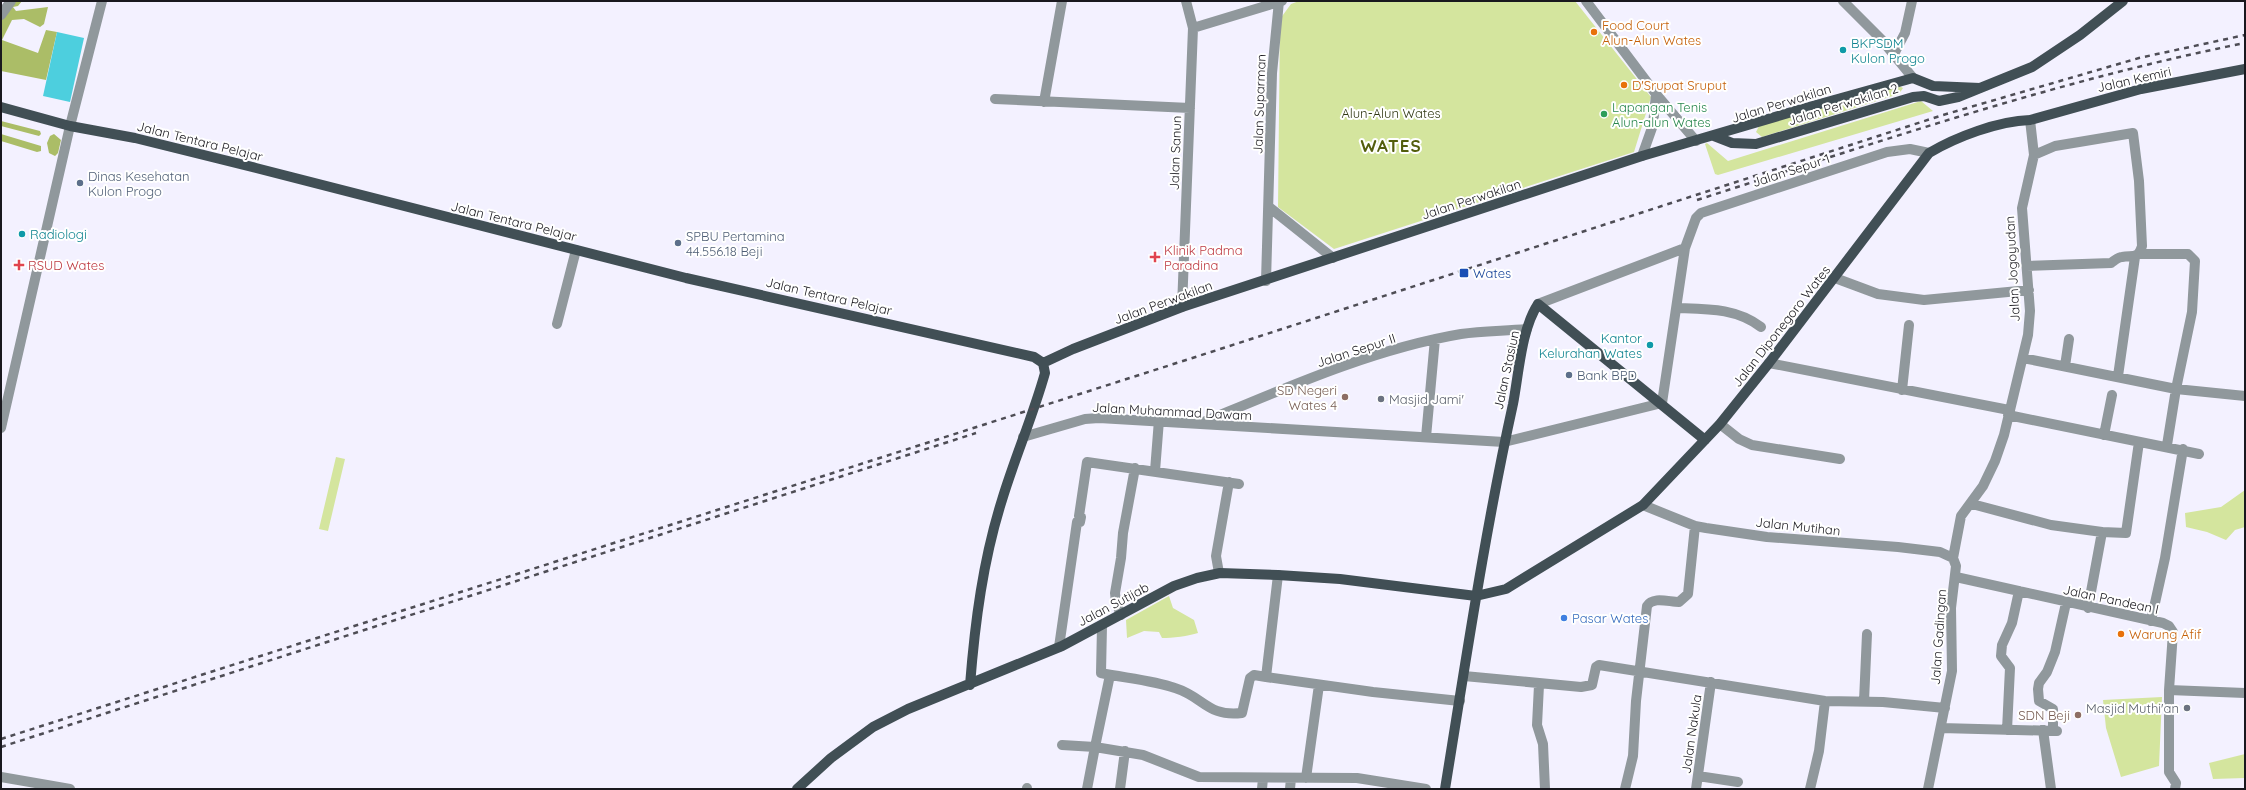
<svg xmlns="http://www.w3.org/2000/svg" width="2246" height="790" viewBox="0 0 2246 790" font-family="Quicksand,sans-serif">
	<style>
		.green { fill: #d4e59e }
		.forest { fill: #abbd67 }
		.water { fill: #4dcfde }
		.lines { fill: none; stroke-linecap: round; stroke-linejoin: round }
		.minor { stroke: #90989c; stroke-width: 10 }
		.major { stroke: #414f55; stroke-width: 10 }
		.rail { stroke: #4e4d55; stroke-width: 2.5; stroke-dasharray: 5 5; stroke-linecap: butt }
		.food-dot { fill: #e8710a; stroke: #fff; stroke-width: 1.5 }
		.culture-dot { fill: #0f9aa8; stroke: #fff; stroke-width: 1.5 }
		.leisure-dot { fill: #2e9e5b; stroke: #fff; stroke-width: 1.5 }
		.service-dot { fill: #5c6f8a; stroke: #fff; stroke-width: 1.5 }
		.health-dot { fill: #e0444e; stroke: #fff; stroke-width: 1.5 }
		.transit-dot { fill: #1a4fb4; stroke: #fff; stroke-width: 1.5 }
		.education-dot { fill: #8d6e63; stroke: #fff; stroke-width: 1.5 }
		.worship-dot { fill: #6b7280; stroke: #fff; stroke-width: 1.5 }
		.shop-dot { fill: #3f7fe0; stroke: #fff; stroke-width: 1.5 }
		.labels { text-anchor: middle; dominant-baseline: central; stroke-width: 4; stroke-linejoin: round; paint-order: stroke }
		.food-label { font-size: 13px; fill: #c56008; stroke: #fff; text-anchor: start }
		.culture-label { font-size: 13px; fill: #0d838f; stroke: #fff; text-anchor: start }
		.street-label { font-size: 13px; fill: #19181e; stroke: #fff }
		.leisure-label { font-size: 13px; fill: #27864d; stroke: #fff; text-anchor: start }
		.park-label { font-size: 13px; fill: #313814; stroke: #fff }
		.service-label { font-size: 13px; fill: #4e5e75; stroke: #fff; text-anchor: start }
		.health-label { font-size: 13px; fill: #be3a42; stroke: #fff; text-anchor: start }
		.transit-label { font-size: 13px; fill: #164399; stroke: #fff; text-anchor: start }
		.education-label { font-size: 13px; fill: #785e54; stroke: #fff; text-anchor: end }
		.worship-label { font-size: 13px; fill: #5b616d; stroke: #fff; text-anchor: start }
		.shop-label { font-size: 13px; fill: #366cbe; stroke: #fff; text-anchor: start }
		.district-label { font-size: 17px; font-weight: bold; letter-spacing: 1px; fill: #535e0d; stroke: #fff }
	</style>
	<rect width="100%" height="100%" fill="#f3f1ff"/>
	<path class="green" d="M1299,1H1575L1651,97L1634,152L1334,249L1278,207L1280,19L1291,4Z
		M1897,85L1903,88L1899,94L1762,137L1756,132L1759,126Z
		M1921,101L1933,111L1718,175L1715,174L1705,144L1707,143L1728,161Z
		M336,457L345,459L328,531L319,529Z
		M2245,490V527L2235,530L2226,540L2207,532L2186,527L2185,513L2221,507Z
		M1169,596L1173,608L1194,620L1198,633C1189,636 1172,638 1162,638L1159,632L1144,631L1127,638L1126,620Z
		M2162,697L2159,766L2121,777L2106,728L2103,700Z
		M2245,754V778L2213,779L2209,763Z"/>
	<path class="forest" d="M6,1H22L18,6L13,7L16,11L48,7L44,24L40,27L24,19L12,20L2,40L38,53L46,30L57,32L46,80L1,71V9Z
		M1,121L40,131L41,134L39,136L1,126Z
		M1,134L41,146V151L37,152L1,141Z
		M54,134L61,140L58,153L55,156L49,153L47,143L50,136Z"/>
	<path class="water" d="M57,32L84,38L70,102L43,96Z"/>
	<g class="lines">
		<path class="minor" d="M1586,1L1656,94L1653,125L1642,156
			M1843,1L1881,39L1913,78
			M1,15L11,1
			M1193,28L1282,1
			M1894,54L1905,33L1912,1
			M1656,94L1696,141
			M995,99L1190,108
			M1044,102L1062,1
			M1269,207L1333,258
			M2139,254H2188L2195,261L2192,312L2176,389L2167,445
			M2027,266L2111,263C2114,261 2118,257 2122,257C2134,255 2138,259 2142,246L2139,181L2133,133L2055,146L2034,155
			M1835,278L1878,294L1924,300L2029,290
			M1266,281L1272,73L1279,1
			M1538,304L1685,248
			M1182,307L1193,28L1186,1
			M1677,308C1707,309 1736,308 1761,327
			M557,324L576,250
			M2023,358L2176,389L2245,396
			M1769,363L2009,410
			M2065,366L2069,339
			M2118,376L2135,257
			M1902,390L1909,325
			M2008,415L2199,454
			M1201,423C1283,389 1372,349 1461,334C1482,331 1505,331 1527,329
			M1720,424L1739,439L1752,445L1840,459
			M1,428L70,126L102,1
			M2104,435L2112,395
			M1023,437L1085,419L1099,418L1504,442L1662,403L1685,248L1696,218L1701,213L1887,152L1910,149L1929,153
			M1426,437L1435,339
			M1155,471L1159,420
			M1972,504L2051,525L2102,532
			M1643,505L1695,526L1706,528L1767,537L1898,547L1940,552L1953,558
			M1219,573L1216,556L1229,482
			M1278,575L1266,677L1373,692L1460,701
			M1956,577L2163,623L2169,626L2173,632L2169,690L2245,693
			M2088,608L2102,532L2126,533L2139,442
			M1121,615L1116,602L1115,593L1121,558L1123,533L1135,468
			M2151,621L2165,558L2183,449
			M1102,626L1101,673C1125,678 1152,680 1175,688C1204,697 1207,717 1242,713L1250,678L1254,675L1266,677
			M1059,647L1077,522H1080L1081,517L1079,516L1087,462L1239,484
			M1464,676L1581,687L1592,685L1596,667L1599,665L1825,701L1883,702L1945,708
			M1539,685L1537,725L1543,744L1545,789
			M2169,690V772L2176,783L2175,789
			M1864,701L1867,634
			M1941,728L2057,731
			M2007,730L2010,668L2001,656L2002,645L2012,623L2019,591
			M2043,730L2051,789
			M2053,731V709L2039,701L2038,689L2039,683L2047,672L2055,652L2066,603
			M1062,745L1095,747L1110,675
			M1698,776L1738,782
			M1,777L70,789
			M1306,778L1319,685
			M1027,789V788
			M1087,789L1095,747L1143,755L1199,777L1357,778L1426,789
			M1120,789L1125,751
			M1262,789L1263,778
			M1290,789L1291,778
			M1625,789L1633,756L1636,701L1647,606C1653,596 1669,602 1679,602L1688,594L1695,526
			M1696,789L1711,682
			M1810,789L1819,751L1825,701
			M1928,789L1952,671L1951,608L1956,566L1953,558L1961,516L1983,486L1995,461L2004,435L2028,335L2030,311L2022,208L2034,155L2030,120"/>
		<path class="major" d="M1,107L70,126L135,138L256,168L686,278L1034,357L1043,363L1045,373C1033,416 1015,457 1002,500C983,560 975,622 970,685
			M1714,136L1732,143L1756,144L1913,97L1924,96L1939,101L1958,97L2032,67L2080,35L2123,1
			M1043,363L1073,349L1182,307L1642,156L1802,109L1913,78L1933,86L1980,88
			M797,789L831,758L873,727L908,709L1062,646L1174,586L1197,578L1220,573L1278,575L1340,579L1476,596L1506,589L1643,505L1720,424L1769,363L1929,153C1956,137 1998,121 2030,120L2141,89L2245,69
			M1445,789C1466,660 1485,531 1513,404C1519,373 1521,330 1538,304L1705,440"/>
		<path class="rail" d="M1697,200C1878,142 2059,80 2245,43
			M1,739L1211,352L1943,115L2139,58L2245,35
			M1,747L976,433"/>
	</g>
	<g class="food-dot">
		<circle cx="1594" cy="32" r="4"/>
		<circle cx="1624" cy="85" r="4"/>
		<circle cx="2121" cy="634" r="4"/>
	</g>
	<g class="culture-dot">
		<circle cx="1843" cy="50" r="4"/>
		<circle cx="22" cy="234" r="4"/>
		<circle cx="1650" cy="345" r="4"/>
	</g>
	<circle class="leisure-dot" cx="1604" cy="114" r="4"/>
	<g class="service-dot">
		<circle cx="80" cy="183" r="4"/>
		<circle cx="678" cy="243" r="4"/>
		<circle cx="1569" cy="375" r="4"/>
	</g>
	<g class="health-dot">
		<path d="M1153 251h4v4h4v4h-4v4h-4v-4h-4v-4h4z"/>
		<path d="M17 259h4v4h4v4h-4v4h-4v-4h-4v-4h4z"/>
	</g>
	<rect class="transit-dot" x="1459" y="268" width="10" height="10" rx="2"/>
	<g class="education-dot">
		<circle cx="1345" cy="397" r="4"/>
		<circle cx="2078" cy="715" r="4"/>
	</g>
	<g class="worship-dot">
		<circle cx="1381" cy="399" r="4"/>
		<circle cx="2187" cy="708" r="4"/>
	</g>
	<circle class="shop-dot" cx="1564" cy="618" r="4"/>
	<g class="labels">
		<g class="food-label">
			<text x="1602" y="25">Food Court<tspan x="1602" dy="15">Alun-Alun Wates</tspan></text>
			<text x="1632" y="85">D'Srupat Sruput</text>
			<text x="2129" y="634">Warung Afif</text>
		</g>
		<g class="culture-label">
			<text x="1851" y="43">BKPSDM<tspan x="1851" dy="15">Kulon Progo</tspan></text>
			<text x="30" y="234">Radiologi</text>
			<text x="1642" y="338" text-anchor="end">Kantor<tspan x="1642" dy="15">Kelurahan Wates</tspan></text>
		</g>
		<g class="street-label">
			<text transform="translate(2134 79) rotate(-13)">Jalan Kemiri</text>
			<text transform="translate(1781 103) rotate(-17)">Jalan Perwakilan</text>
			<text transform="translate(1259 104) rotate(-88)">Jalan Suparman</text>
			<text transform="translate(1843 104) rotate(-17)">Jalan Perwakilan 2</text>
			<text transform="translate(200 141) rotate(14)">Jalan Tentara Pelajar</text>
			<text transform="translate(1175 153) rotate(-88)">Jalan Sanun</text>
			<text transform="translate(1791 170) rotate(-18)">Jalan Sepur 1</text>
			<text transform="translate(1471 199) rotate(-18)">Jalan Perwakilan</text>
			<text transform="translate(514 221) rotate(14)">Jalan Tentara Pelajar</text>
			<text transform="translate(2012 269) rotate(-93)">Jalan Jogoyudan</text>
			<text transform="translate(829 296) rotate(13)">Jalan Tentara Pelajar</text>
			<text transform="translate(1163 302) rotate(-20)">Jalan Perwakilan</text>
			<text transform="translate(1781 326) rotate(-52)">Jalan Diponegoro Wates</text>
			<text transform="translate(1356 350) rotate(-18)">Jalan Sepur II</text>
			<text transform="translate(1506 370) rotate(-78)">Jalan Stasiun</text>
			<text transform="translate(1172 411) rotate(3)">Jalan Muhammad Dawam</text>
			<text transform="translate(1798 526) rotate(6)">Jalan Mutihan</text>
			<text transform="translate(2111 599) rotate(12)">Jalan Pandean I</text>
			<text transform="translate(1113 604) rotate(-28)">Jalan Sutijab</text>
			<text transform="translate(1938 637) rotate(-86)">Jalan Gadingan</text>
			<text transform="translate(1691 734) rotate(-82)">Jalan Nakula</text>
		</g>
		<g class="leisure-label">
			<text x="1612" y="107">Lapangan Tenis<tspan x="1612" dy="15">Alun-alun Wates</tspan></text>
		</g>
		<g class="park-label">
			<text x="1391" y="113">Alun-Alun Wates</text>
		</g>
		<g class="service-label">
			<text x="88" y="176">Dinas Kesehatan<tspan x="88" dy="15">Kulon Progo</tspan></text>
			<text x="686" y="236">SPBU Pertamina<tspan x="686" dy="15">44.556.18 Beji</tspan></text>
			<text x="1577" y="375">Bank BPD</text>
		</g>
		<g class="health-label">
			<text x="1164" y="250">Klinik Padma<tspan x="1164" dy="15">Paradina</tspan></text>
			<text x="28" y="265">RSUD Wates</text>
		</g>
		<g class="transit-label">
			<text x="1473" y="273">Wates</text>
		</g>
		<g class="education-label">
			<text x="1337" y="390">SD Negeri<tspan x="1337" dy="15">Wates 4</tspan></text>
			<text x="2070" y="715">SDN Beji</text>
		</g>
		<g class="worship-label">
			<text x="1389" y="399">Masjid Jami'</text>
			<text x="2179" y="708" text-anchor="end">Masjid Muthi'an</text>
		</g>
		<g class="shop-label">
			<text x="1572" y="618">Pasar Wates</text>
		</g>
		<g class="district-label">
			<text x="1391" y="145">WATES</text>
		</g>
	</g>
	<rect width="2246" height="790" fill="none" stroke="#19181e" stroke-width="4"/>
</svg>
